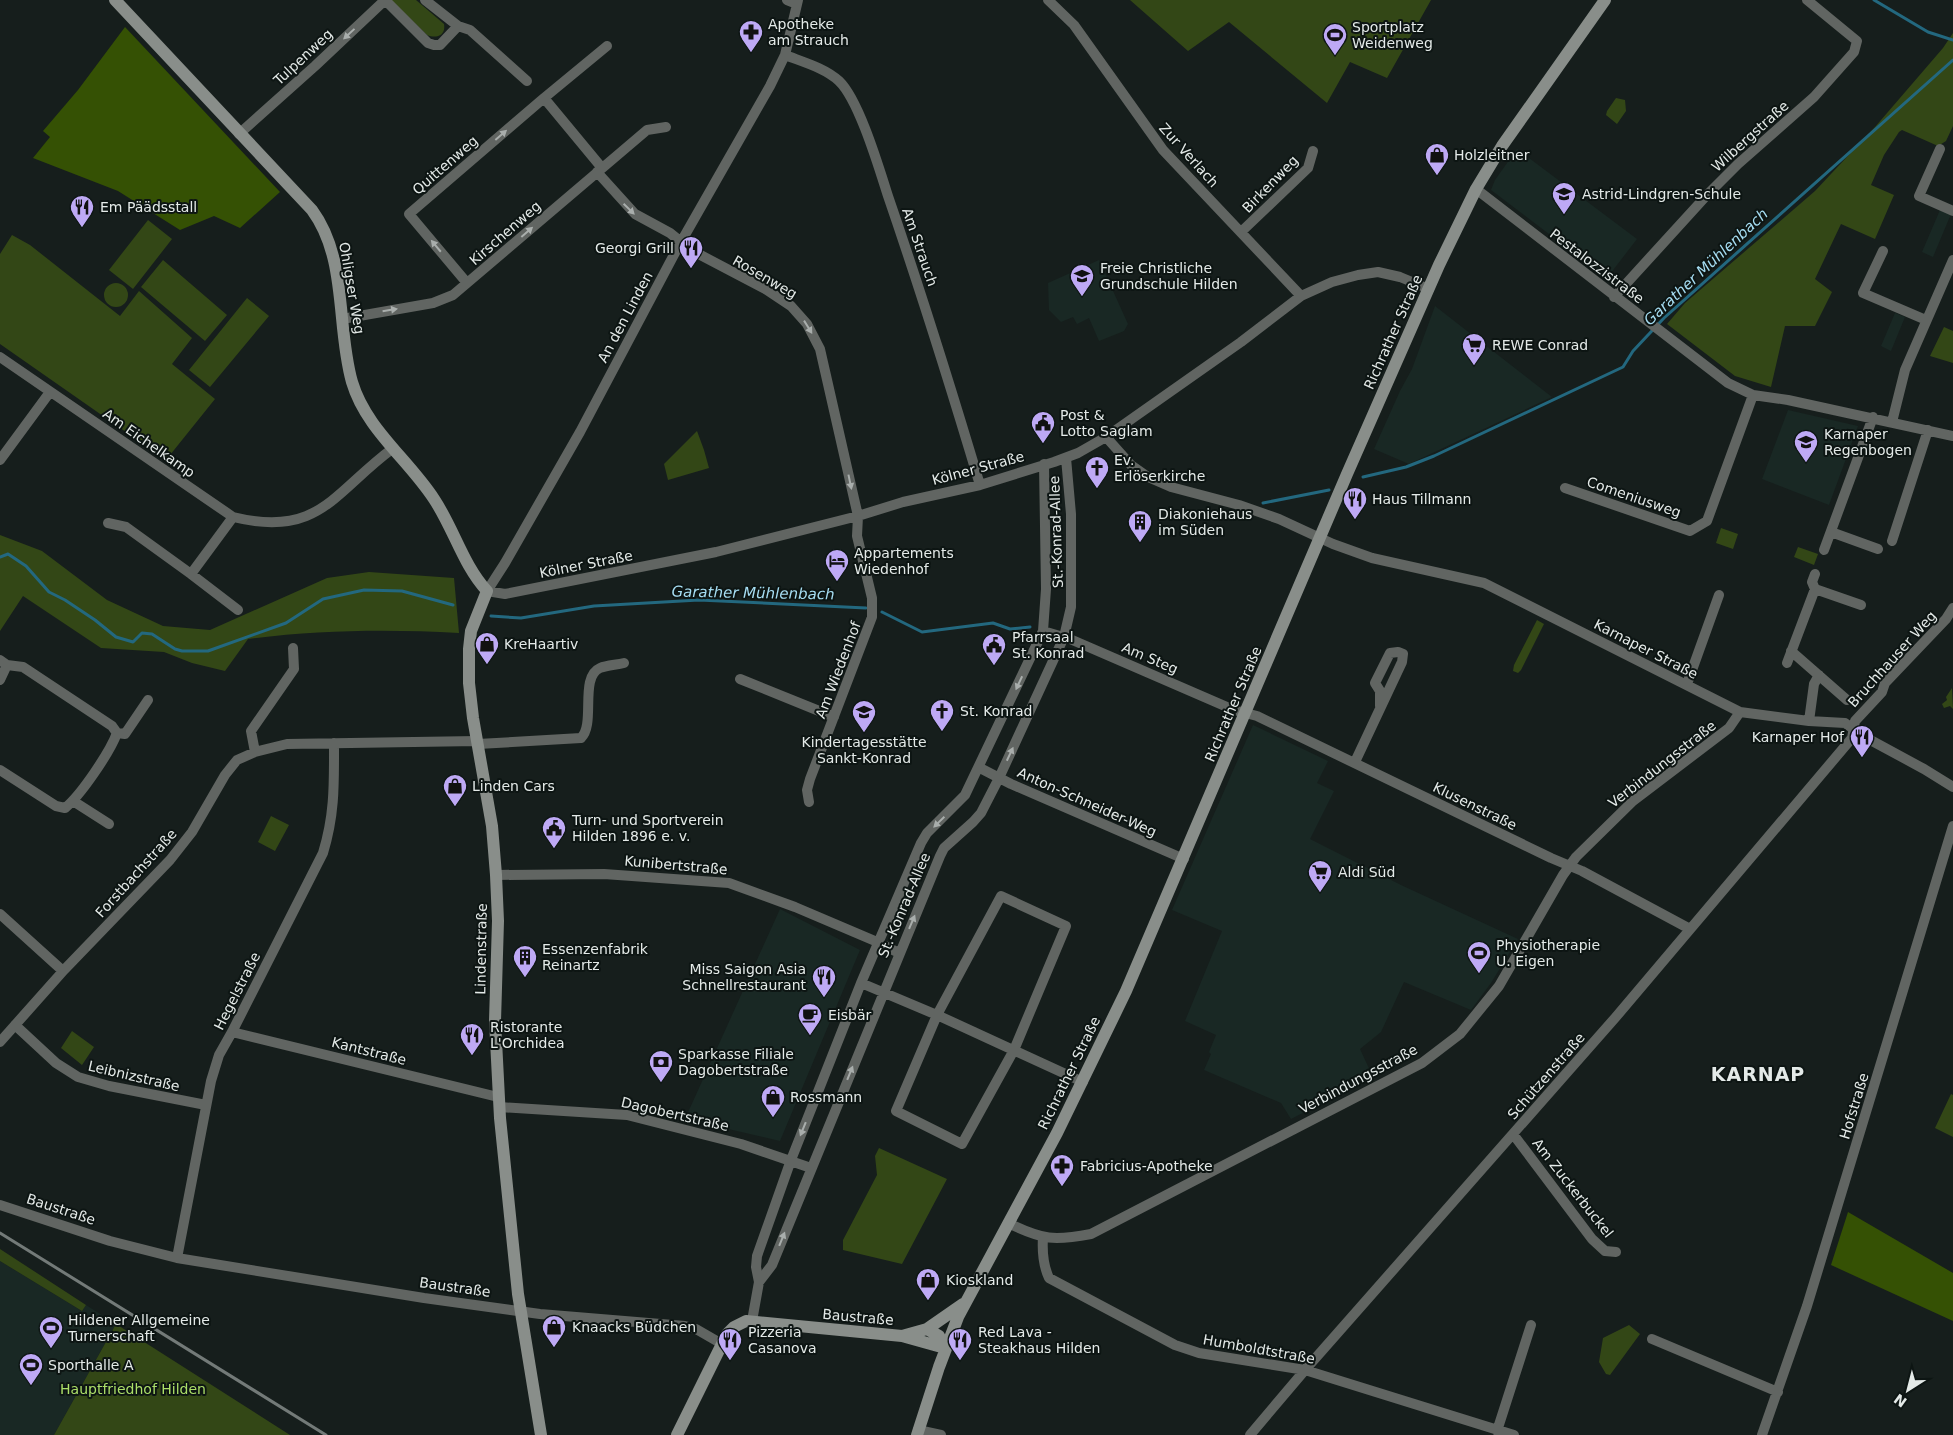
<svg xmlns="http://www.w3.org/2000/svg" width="1953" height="1435" viewBox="0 0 1953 1435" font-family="'DejaVu Sans',sans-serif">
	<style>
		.built { fill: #192824 }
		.green { fill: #334716 }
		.forest { fill: #355104 }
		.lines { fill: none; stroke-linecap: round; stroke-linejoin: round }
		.stream { stroke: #23687f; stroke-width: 3 }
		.street { stroke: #616562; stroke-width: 10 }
		.secondary { stroke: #898e8a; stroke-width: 12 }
		.rail { stroke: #737a78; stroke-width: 3 }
		.oneway { fill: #a9aeac }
		.labels { text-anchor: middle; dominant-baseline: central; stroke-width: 4; stroke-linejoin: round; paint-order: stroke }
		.poi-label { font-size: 14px; fill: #e4eae8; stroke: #0d1513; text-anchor: start }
		.street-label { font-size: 14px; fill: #e4eae8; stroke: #0d1513 }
		.park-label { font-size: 14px; fill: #acdf69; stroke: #0d1513 }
		.water-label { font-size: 15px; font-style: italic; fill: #a6ddf2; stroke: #0d1513 }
		.district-label { font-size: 19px; font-weight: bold; letter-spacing: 1px; fill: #e4eae8; stroke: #0d1513 }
	</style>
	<rect width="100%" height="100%" fill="#161e1c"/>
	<path class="built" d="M1517,149L1637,239L1607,278L1491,190L1495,180Z
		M1940,210L1951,214L1933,257L1922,252Z
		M1099,260L1128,324L1124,331L1099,341L1089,318L1077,324L1073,317L1061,322L1049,310L1048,283Z
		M1435,306L1552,397L1409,464L1374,449L1400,391L1412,369Z
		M1895,313L1905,317L1891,351L1881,346Z
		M1788,410L1858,426L1829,505L1762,479Z
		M1253,725L1328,761L1317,783L1334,791L1310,839L1401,885L1518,939L1491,983L1471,1010L1404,982L1381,1032L1360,1049L1373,1077L1291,1119L1281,1103L1204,1070L1211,1054L1209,1052L1216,1035L1185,1021L1222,931L1172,910Z
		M780,909L860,950L780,1141L685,1119Z
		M0,1261L82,1311L86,1305L116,1324L54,1435H0Z"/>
	<path class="green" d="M391,0H416L444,24C446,35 437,39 427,35Z
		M1130,0H1431L1387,78L1350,62L1327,103L1229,22L1188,51Z
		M1953,33V126L1946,141L1938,146L1902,130L1899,132L1884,155L1871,185L1894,195L1875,239L1841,224L1815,279L1832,292L1815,326H1785L1771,387L1735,376L1667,324L1685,303L1815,191L1875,127L1943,48Z
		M1616,98L1625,100L1626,111L1617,124L1606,115L1607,111Z
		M148,220L172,239L133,289L109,270Z
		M12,235L30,245L120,316L139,291L192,338L172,364L215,399L166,460L0,344V254Z
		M163,260L227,315L205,341L141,287Z
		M104 295a12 12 0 1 1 24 0a12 12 0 1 1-24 0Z
		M247,298L269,316L210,387L189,370Z
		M1944,327L1953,331V363L1930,356Z
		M697,431L704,450L709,468L668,480L664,464Z
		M1721,528L1738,534L1733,549L1716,543Z
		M0,535L42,551L107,600L163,626L210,630L327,578L369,572L454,578L459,633C388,629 318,630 248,639L225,671L192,663L164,652L101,648L23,596L0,631Z
		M1798,547L1818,554L1814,565L1794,557Z
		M1537,620L1544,624L1521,670L1518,673L1513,671L1514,665Z
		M1952,688L1953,709L1950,706L1944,708L1942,704L1947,700L1946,697Z
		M271,816L289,825L275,851L258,842Z
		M72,1031L94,1047L82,1065L61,1048Z
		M1951,1094L1953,1095V1137L1935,1128Z
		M879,1148L947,1179L902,1264L843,1250V1240L877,1175L875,1156Z
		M0,1249L86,1305L82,1311L0,1261Z
		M116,1324L290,1435H54Z
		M1629,1325L1640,1334L1610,1375L1606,1374L1599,1362L1603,1338Z"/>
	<path class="forest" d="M125,27L280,192L240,228L214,216L180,230L118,191L33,158L50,137L43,131L78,90Z
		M1848,1212L1953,1273V1321L1831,1265Z"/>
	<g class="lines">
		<path class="stream" d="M1874,0L1928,32L1953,40
			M1363,477L1406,467L1434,456L1623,367L1633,351L1664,318L1953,60
			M1263,503L1329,490
			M0,557L8,554L26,566L49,592L65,600L95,620L116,637L133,642L142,633L152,634L175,649L182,651H208L286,623L323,599L364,590L402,591L453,605
			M882,612L922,632L993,623L1010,629L1030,627
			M491,616L521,618L594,606L699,600L866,608"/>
		<path class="street" d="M385,0L428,43L434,45H440L458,26
			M425,0L458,26L470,30L527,81
			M787,0L797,4
			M798,0L785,55L770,86L677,249L580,432L505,563L487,591L505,594L716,552L858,516L903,502L980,485L1054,462L1078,453L1106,437L1241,342L1301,296L1332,282L1358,275L1378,272L1400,277L1429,289
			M1048,0L1074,25L1163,150L1301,296
			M785,55C803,62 825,68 839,81C859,100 879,168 888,196C921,292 951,388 980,485
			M544,98L607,46
			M239,134L315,66L385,0
			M1940,149L1919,196L1953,211
			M597,172L635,214L670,233L691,250L767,290L791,306L807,324L820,349L858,516L857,536L872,598V617L810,779L807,790L809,802
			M1476,189L1728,383L1753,395L1788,400L1953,436
			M1241,232L1308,168L1313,151
			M1883,251L1863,293L1926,320
			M467,283L409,214L544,98L602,168
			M1614,297L1707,195L1738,164L1814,97L1854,52L1857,41L1807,0
			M342,319L433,303L453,295L647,130L666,127
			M0,357L233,517C319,538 333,493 392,449
			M1892,422L1905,370L1953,260
			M1106,437L1131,465L1148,477L1171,487L1239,505L1279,519L1333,544L1372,558L1484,583L1740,712L1809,721L1845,723L1863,736L1924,769L1953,787
			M0,460L50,392
			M1565,488L1690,531L1707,521L1753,395
			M108,523L126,527L191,574L238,610
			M1831,532L1878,549
			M1892,541L1928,430
			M1824,550L1873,417
			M191,574L233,517
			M1815,589L1861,605
			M1043,631L1070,639L1234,710L1257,716L1551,858L1582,871L1690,929
			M1791,651L1847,700
			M0,660L7,665L23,667L112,726L117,733C110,752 81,795 65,808L56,806L0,770
			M1787,663L1815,589L1812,582L1815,574
			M740,679L834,717
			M0,680L7,665
			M1687,684L1719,595
			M1809,721L1814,684L1819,675
			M117,733L125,734L148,700
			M478,744L581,738C596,724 579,677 600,668C607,665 616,665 624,663
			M255,752L251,731L294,669L293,648
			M1355,762L1402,662L1403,654L1398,652L1390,653L1375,683L1380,691V706
			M980,768L1011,784L1184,859
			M73,801L109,824
			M496,875L604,874L729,883L795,907L875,941L899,953
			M1001,896L1066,926L1014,1050L962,1144L896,1111L937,1015Z
			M0,914L63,971
			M861,983L937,1015L1083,1082
			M15,1025L56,1063L78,1077L109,1086L206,1105
			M232,1032L498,1097
			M0,1042L64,970L170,860L192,832L225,775L237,760L255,752L287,744L477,741
			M499,1107L627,1115L741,1144L811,1168
			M1513,1134L1592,1239L1605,1251L1616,1252
			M0,1205L110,1241L177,1258L424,1298L540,1314L685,1326L696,1329L722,1344
			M1008,1223C1043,1240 1054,1241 1091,1234L1422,1063L1460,1034L1499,986L1563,875L1576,857L1633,801L1729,728L1740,712
			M1043,1237C1042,1252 1043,1265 1049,1278L1175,1345L1199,1353L1305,1370L1514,1435
			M177,1258L211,1081L219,1055L232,1032L323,853C335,814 334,783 334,743
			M759,1282L772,1265L940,856L944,848L973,822L981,813L999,778L1064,637L1071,607V514L1066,458
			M752,1321L759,1282L756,1267L757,1256L791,1160L861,983L921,843L927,833L965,795L1043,631L1046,589L1044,464
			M1652,1339L1778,1392
			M918,1430L941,1435
			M1497,1431L1531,1325
			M1250,1435L1305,1370L1615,1018L1852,738L1855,721L1882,692L1885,683L1946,619L1953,608
			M1762,1435L1807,1306L1953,826"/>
		<path class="secondary" d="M115,0L312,210C348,259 336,326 352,382C366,429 408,459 434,499C454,529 463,565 487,591L471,631L469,649V683L473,718L492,826L496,875L498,921L495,1021L500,1118L518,1294L541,1435
			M927,1329L963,1304
			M902,1336L927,1329L939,1336L945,1348
			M677,1435L727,1334L734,1327L746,1321L902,1336L945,1348
			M917,1435L939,1367L958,1317L1057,1133L1126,991L1347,474L1439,265L1476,189L1502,146L1605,0"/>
		<path class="rail" d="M0,1233L326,1435"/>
	</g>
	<defs><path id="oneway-solid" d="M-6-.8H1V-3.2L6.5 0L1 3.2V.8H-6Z" transform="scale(1.25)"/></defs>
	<g class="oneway">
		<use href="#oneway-solid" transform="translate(349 34) rotate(137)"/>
		<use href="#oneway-solid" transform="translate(501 135) rotate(-41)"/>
		<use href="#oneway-solid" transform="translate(629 209) rotate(44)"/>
		<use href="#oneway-solid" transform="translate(527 232) rotate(-41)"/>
		<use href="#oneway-solid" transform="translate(436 246) rotate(-130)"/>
		<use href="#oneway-solid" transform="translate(390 310) rotate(-9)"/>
		<use href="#oneway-solid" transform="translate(808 327) rotate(58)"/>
		<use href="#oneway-solid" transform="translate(850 482) rotate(78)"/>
		<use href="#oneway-solid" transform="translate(1019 683) rotate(115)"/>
		<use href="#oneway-solid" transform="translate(1010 754) rotate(-65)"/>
		<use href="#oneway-solid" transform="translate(939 822) rotate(136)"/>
		<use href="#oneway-solid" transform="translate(912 922) rotate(-67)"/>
		<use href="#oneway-solid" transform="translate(850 1073) rotate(-68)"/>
		<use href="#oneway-solid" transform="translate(803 1129) rotate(112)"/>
		<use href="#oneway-solid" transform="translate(782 1239) rotate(-68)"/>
	</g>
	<defs>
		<g id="pharmacy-pin" transform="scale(1.25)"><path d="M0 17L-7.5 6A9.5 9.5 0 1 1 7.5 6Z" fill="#bea9f5" stroke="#0d1513"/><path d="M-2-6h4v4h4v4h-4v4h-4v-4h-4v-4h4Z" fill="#111"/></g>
		<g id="stadium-pin" transform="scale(1.25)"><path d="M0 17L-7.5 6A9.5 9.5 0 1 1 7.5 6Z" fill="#bea9f5" stroke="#0d1513"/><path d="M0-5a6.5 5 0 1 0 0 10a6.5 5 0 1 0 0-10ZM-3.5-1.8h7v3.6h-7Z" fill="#111"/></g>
		<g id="shop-pin" transform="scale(1.25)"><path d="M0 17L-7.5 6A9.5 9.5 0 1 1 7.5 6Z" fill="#bea9f5" stroke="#0d1513"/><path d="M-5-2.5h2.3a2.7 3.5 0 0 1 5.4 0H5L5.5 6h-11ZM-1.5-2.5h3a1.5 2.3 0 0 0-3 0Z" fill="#111"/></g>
		<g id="school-pin" transform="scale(1.25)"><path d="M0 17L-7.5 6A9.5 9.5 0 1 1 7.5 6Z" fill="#bea9f5" stroke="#0d1513"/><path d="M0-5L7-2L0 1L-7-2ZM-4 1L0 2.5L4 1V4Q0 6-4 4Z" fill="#111"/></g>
		<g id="restaurant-pin" transform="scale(1.25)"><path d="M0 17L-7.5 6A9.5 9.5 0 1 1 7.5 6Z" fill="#bea9f5" stroke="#0d1513"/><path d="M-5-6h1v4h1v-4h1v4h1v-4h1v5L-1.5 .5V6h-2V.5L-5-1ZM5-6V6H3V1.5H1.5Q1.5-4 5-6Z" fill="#111"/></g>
		<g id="supermarket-pin" transform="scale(1.25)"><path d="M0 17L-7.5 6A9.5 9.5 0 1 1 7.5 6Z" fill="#bea9f5" stroke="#0d1513"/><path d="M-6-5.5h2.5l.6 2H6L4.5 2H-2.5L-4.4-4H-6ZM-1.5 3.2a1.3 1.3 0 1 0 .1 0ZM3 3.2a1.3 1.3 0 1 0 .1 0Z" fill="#111"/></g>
		<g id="civic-pin" transform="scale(1.25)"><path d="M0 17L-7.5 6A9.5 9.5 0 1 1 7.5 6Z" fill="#bea9f5" stroke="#0d1513"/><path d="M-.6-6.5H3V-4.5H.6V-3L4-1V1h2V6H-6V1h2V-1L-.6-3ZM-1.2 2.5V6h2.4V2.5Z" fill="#111"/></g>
		<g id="church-pin" transform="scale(1.25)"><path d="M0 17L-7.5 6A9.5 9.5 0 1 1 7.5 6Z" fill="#bea9f5" stroke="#0d1513"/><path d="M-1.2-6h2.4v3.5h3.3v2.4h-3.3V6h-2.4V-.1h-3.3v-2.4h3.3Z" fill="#111"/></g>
		<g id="building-pin" transform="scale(1.25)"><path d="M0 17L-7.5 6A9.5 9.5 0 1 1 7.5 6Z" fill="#bea9f5" stroke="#0d1513"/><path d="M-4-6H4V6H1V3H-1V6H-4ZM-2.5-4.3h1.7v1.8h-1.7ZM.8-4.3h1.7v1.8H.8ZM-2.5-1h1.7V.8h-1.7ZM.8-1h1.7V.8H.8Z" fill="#111"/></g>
		<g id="hotel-pin" transform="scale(1.25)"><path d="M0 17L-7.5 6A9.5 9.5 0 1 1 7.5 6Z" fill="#bea9f5" stroke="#0d1513"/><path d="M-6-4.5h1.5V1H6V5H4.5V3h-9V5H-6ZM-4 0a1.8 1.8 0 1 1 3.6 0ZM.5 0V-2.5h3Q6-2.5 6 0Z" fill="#111"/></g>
		<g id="cafe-pin" transform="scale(1.25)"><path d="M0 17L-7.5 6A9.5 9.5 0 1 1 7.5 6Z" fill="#bea9f5" stroke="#0d1513"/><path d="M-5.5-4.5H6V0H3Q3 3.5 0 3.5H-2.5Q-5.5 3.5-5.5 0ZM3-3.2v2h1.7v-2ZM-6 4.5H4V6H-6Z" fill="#111"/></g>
		<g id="bank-pin" transform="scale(1.25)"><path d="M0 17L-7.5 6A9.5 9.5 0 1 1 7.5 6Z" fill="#bea9f5" stroke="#0d1513"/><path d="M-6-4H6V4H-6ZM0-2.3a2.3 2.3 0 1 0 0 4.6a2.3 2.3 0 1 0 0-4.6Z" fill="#111"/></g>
	</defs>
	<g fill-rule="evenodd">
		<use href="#pharmacy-pin" x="751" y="32"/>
		<use href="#stadium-pin" x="1335" y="35"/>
		<use href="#shop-pin" x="1437" y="155"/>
		<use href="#school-pin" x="1564" y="194"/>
		<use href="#restaurant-pin" x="82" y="207"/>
		<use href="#restaurant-pin" x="691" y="248"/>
		<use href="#school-pin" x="1082" y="276"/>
		<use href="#supermarket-pin" x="1474" y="345"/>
		<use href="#civic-pin" x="1043" y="423"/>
		<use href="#school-pin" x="1806" y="442"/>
		<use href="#church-pin" x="1097" y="468"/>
		<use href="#restaurant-pin" x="1355" y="499"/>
		<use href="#building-pin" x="1140" y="522"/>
		<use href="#hotel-pin" x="837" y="561"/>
		<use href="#shop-pin" x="487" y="644"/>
		<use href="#civic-pin" x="994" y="645"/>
		<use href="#church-pin" x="942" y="711"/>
		<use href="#school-pin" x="864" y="712"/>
		<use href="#restaurant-pin" x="1862" y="737"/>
		<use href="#shop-pin" x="455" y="786"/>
		<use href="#civic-pin" x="554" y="828"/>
		<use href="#supermarket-pin" x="1320" y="872"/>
		<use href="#stadium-pin" x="1479" y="953"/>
		<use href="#building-pin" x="525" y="957"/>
		<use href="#restaurant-pin" x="824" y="977"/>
		<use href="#cafe-pin" x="810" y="1015"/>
		<use href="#restaurant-pin" x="472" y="1035"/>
		<use href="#bank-pin" x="661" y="1062"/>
		<use href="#shop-pin" x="773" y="1097"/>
		<use href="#pharmacy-pin" x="1062" y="1166"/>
		<use href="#shop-pin" x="928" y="1280"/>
		<use href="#shop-pin" x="554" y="1327"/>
		<use href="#stadium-pin" x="51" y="1328"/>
		<use href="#restaurant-pin" x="730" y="1340"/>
		<use href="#restaurant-pin" x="960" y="1340"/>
		<use href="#stadium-pin" x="31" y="1365"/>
	</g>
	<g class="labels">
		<g class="poi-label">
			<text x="768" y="24">Apotheke<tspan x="768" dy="16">am Strauch</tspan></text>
			<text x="1352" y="27">Sportplatz<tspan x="1352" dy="16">Weidenweg</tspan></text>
			<text x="1454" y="155">Holzleitner</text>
			<text x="1582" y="194">Astrid-Lindgren-Schule</text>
			<text x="100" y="207">Em Päädsstall</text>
			<text x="674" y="248" text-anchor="end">Georgi Grill</text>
			<text x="1100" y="268">Freie Christliche<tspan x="1100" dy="16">Grundschule Hilden</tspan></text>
			<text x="1492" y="345">REWE Conrad</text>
			<text x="1060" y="415">Post &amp;<tspan x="1060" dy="16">Lotto Saglam</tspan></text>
			<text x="1824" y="434">Karnaper<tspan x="1824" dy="16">Regenbogen</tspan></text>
			<text x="1114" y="460">Ev.<tspan x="1114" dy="16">Erlöserkirche</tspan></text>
			<text x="1372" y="499">Haus Tillmann</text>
			<text x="1158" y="514">Diakoniehaus<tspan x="1158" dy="16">im Süden</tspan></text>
			<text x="854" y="553">Appartements<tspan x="854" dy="16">Wiedenhof</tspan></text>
			<text x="1012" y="637">Pfarrsaal<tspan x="1012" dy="16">St. Konrad</tspan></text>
			<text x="504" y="644">KreHaartiv</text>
			<text x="960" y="711">St. Konrad</text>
			<text x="1844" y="737" text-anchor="end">Karnaper Hof</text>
			<text x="864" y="742" text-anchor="middle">Kindertagesstätte<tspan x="864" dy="16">Sankt-Konrad</tspan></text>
			<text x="472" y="786">Linden Cars</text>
			<text x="572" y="820">Turn- und Sportverein<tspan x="572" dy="16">Hilden 1896 e. v.</tspan></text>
			<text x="1338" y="872">Aldi Süd</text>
			<text x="1496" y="945">Physiotherapie<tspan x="1496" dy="16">U. Eigen</tspan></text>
			<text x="542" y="949">Essenzenfabrik<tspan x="542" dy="16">Reinartz</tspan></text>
			<text x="806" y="969" text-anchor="end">Miss Saigon Asia<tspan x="806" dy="16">Schnellrestaurant</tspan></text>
			<text x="828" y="1015">Eisbär</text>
			<text x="490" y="1027">Ristorante<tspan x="490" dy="16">L'Orchidea</tspan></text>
			<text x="678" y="1054">Sparkasse Filiale<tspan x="678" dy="16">Dagobertstraße</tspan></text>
			<text x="790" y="1097">Rossmann</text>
			<text x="1080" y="1166">Fabricius-Apotheke</text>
			<text x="946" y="1280">Kioskland</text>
			<text x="68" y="1320">Hildener Allgemeine<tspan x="68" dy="16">Turnerschaft</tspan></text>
			<text x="572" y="1327">Knaacks Büdchen</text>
			<text x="748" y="1332">Pizzeria<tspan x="748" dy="16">Casanova</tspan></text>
			<text x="978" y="1332">Red Lava -<tspan x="978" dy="16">Steakhaus Hilden</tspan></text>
			<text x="48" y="1365">Sporthalle A</text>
		</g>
		<g class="street-label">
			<text transform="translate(303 57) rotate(-43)">Tulpenweg</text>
			<text transform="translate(1750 136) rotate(-42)">Wilbergstraße</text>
			<text transform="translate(1189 155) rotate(48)">Zur Verlach</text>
			<text transform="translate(445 165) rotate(-41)">Quittenweg</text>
			<text transform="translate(1270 184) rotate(-46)">Birkenweg</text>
			<text transform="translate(505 233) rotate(-41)">Kirschenweg</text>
			<text transform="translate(920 247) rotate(71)">Am Strauch</text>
			<text transform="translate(1597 266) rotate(37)">Pestalozzistraße</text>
			<text transform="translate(765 277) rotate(30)">Rosenweg</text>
			<text transform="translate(352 288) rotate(80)">Ohligser Weg</text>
			<text transform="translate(625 317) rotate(-62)">An den Linden</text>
			<text transform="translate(1393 332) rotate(-66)">Richrather Straße</text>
			<text transform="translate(149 443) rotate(35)">Am Eichelkamp</text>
			<text transform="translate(978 468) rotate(-15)">Kölner Straße</text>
			<text transform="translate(1634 497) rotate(19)">Comeniusweg</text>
			<text transform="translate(1056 532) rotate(-92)">St.-Konrad-Allee</text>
			<text transform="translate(586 564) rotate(-11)">Kölner Straße</text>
			<text transform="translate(1646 649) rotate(27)">Karnaper Straße</text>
			<text transform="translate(1150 658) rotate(23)">Am Steg</text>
			<text transform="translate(1892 659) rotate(-48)">Bruchhauser Weg</text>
			<text transform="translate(838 670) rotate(-69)">Am Wiedenhof</text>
			<text transform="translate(1233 704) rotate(-67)">Richrather Straße</text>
			<text transform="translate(1662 764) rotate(-38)">Verbindungsstraße</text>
			<text transform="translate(1087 802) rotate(24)">Anton-Schneider-Weg</text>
			<text transform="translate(1475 806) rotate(26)">Klusenstraße</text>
			<text transform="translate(676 865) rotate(5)">Kunibertstraße</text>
			<text transform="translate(136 873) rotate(-48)">Forstbachstraße</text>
			<text transform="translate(904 905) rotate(-67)">St.-Konrad-Allee</text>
			<text transform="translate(481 949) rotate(-89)">Lindenstraße</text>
			<text transform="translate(237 991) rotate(-63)">Hegelstraße</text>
			<text transform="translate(369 1051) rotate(14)">Kantstraße</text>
			<text transform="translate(1069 1073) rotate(-64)">Richrather Straße</text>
			<text transform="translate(134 1076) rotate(13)">Leibnizstraße</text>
			<text transform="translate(1546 1076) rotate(-49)">Schützenstraße</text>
			<text transform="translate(1358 1079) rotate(-28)">Verbindungsstraße</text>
			<text transform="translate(1854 1106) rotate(-73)">Hofstraße</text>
			<text transform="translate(675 1114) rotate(13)">Dagobertstraße</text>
			<text transform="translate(1573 1188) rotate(52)">Am Zuckerbuckel</text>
			<text transform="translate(61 1209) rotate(18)">Baustraße</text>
			<text transform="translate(455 1287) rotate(8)">Baustraße</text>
			<text transform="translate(858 1317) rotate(5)">Baustraße</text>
			<text transform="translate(1259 1349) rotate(10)">Humboldtstraße</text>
		</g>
		<g class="park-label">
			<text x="133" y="1389">Hauptfriedhof Hilden</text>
		</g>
		<g class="water-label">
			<text transform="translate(1706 267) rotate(-43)">Garather Mühlenbach</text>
			<text transform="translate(753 593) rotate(1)">Garather Mühlenbach</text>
		</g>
		<g class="district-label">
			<text x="1758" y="1074">KARNAP</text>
		</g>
	</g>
	<g transform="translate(1908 1390) rotate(216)" stroke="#0d1513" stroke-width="4" paint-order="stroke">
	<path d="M0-4L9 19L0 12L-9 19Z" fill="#e4eae8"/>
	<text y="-8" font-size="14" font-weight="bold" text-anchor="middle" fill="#e4eae8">N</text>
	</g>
</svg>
